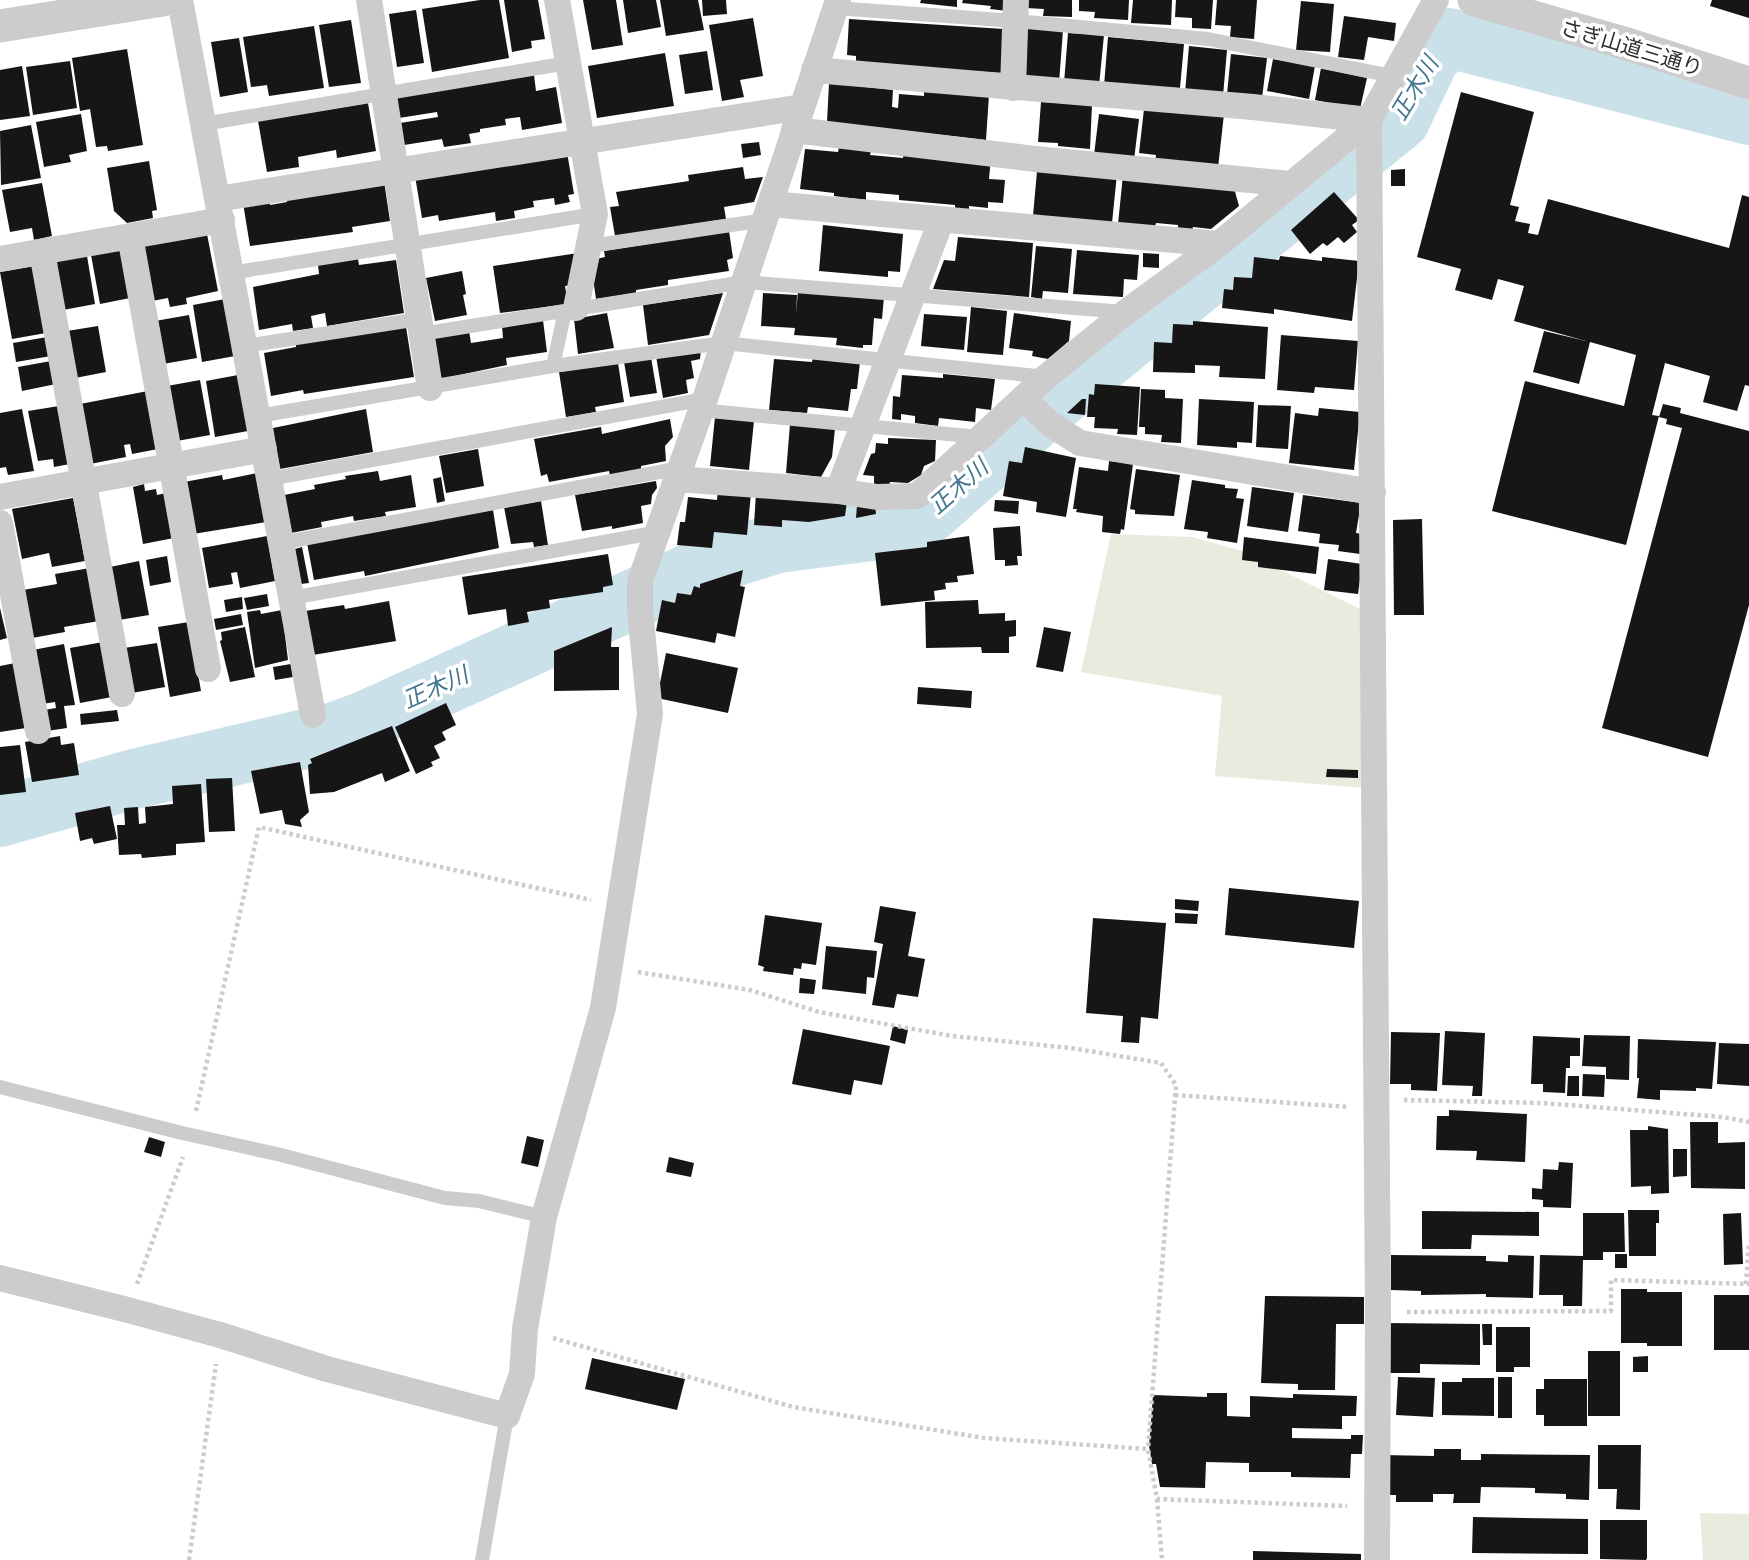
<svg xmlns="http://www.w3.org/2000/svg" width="1749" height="1560" viewBox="0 0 1749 1560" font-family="Ubuntu,'Noto Sans JP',sans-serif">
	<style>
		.green { fill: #e7ecde }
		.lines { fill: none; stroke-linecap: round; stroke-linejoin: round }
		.river { stroke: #cbe1ea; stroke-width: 60 }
		.building { fill: #161616 }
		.path { stroke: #ccc; stroke-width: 4.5; stroke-dasharray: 3.5 3.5; stroke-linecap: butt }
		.service { stroke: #ccc; stroke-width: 14 }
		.minor { stroke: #ccc; stroke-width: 26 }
		.tertiary { stroke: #ccc; stroke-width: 33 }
		.labels { text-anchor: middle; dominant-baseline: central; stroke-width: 7; stroke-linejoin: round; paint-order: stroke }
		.street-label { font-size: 21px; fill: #2f2f2f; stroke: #fff }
		.water-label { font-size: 23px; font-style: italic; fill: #41768e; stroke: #fff }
	</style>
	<rect width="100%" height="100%" fill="#fff"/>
	<path class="green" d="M1111,534L1192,537L1242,551L1366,612V788L1215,776L1222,696L1081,672Z
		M1700,1513L1749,1514V1560H1703Z"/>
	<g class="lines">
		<path class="river" d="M0,817L134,779L335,732L367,720L713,563L778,543L879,530L927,515L1077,382L1400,120L1430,57L1449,38L1749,115"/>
	</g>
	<path class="building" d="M480,0H499L509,58L432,72L422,9Z
		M504,0H538L545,39L531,41L532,48L512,52Z
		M583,0H616L623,45L592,50Z
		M623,0H656L661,27L628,33Z
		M660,0H698L704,30L666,36Z
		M702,0H726L727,14L703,16Z
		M921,0H957V7L920,3Z
		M963,0H1008V11L990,9L991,6L962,3Z
		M1026,0H1072V17L1043,16L1044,9L1026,8Z
		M1079,0H1129L1128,20L1094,18L1095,12L1079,11Z
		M1133,0H1172L1171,25L1131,23Z
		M1176,0H1213L1211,29L1192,28V18L1175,17Z
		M1217,0H1257L1254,39L1230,37L1231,26L1215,25Z
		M1712,0H1749V18L1710,6Z
		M1301,1L1334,4L1330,52L1296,50Z
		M416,10L424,63L397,67L389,14Z
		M1344,16L1396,23L1394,41L1368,37L1364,60L1338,57Z
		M753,18L763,76L740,80L744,97L722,101L709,25Z
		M849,19L1004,29L1001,73L856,63V56L847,55Z
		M351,20L361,83L329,87L319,25Z
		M314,26L324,88L269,96L267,85L251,87L243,37Z
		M1027,28L1063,30L1059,83L1022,80Z
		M1068,33L1104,35L1099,86L1064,83Z
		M1108,37L1184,44L1180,88L1104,86Z
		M239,38L248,92L220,97L211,42Z
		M1189,46L1227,50L1223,96L1185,93Z
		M127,49L143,145L108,151L107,146L96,147L90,109L80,111L72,58Z
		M707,51L713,90L685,94L679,55Z
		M665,53L674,106L597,118L588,66Z
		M1231,54L1267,58L1262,98L1227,94Z
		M1273,59L1315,66L1309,99L1267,91Z
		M70,61L77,108L33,115L26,67Z
		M22,66L30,116L0,120V70Z
		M1321,68L1367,78L1360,109L1315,100Z
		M534,75L536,91L556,87L562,123L522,130L520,117L505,119L506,125L480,129V132L469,134L471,143L444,147L442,139L404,145L400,123L438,117L437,112L399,118L396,98Z
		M829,83L893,90L892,107L898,108L899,94L924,96V92L989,95L986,140L827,122Z
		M1461,92L1534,112L1510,205L1519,207L1515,221L1530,224L1528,233L1538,235L1548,199L1729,248L1742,195L1749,197V386L1745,385L1737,411L1703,402L1710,376L1665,363L1652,415L1659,416L1626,545L1492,511L1525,381L1624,406L1636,355L1590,342L1579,384L1533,372L1544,331L1586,341L1514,321L1524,286L1498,279L1492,300L1455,290L1461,269L1417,257Z
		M1041,102L1092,105L1090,149L1058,146V143L1038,142Z
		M368,103L376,151L337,158L336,150L298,157L299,167L267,172L258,121Z
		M1144,109L1224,114L1218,168L1155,162L1156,155L1139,153Z
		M81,114L87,151L69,155L71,162L44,167L36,122Z
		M1099,114L1139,119L1134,160L1094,155Z
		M31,125L41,178L1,185L0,131Z
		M759,142L761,155L743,158L741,144Z
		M839,147L871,151L870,155L903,158L905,147L991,157L989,179L1005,180L1003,203L988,202V208L969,206V210L955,208V205L899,200V195L866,192V200L834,196V193L800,189L805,149L838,152Z
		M567,152L574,194L568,195L570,202L555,205L554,198L533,201L534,207L514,211L515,218L496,221L495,212L439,221L438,215L422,218L415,176Z
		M149,161L157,210L152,211L153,218L127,223L114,211L107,168Z
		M743,167L745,179L763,177L754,202L724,207L726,219L615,236L610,207L619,206L616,192L689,181L688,175Z
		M1405,169V186H1391V170Z
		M1037,171L1117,174L1112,223L1033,216Z
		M1123,175L1234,188L1239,206L1211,229L1193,227L1192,231L1178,229V225L1156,223L1155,227L1118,224Z
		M384,181L390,221L352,227L353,232L250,246L243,203L269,199L270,205L287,202V196Z
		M42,183L52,236L34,240L32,228L10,232L2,190Z
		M1334,192L1359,220L1352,225L1357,232L1344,243L1338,237L1327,246L1323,243L1310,254L1291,230Z
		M823,225L903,234L900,272L888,271V277L819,271Z
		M729,231L733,258L727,260L729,271L668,280V285L636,290V293L596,299L593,278L596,259L605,257L604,251Z
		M207,234L218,291L186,298L187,304L170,307L168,298L152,301L141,246Z
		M958,237L1033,243L1029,297L933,289L944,260L955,261Z
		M1036,246L1072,249L1068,293L1043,291L1042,299L1031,297Z
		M121,250L130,298L100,304L91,255Z
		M1077,250L1139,255L1137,280L1124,279L1123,297L1073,294Z
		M578,253L572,285L565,286L568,304L500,313L493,266Z
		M1143,253L1159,254V268L1143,267Z
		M87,256L95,304L63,310L54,262Z
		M1280,256L1322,261V257L1359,261L1352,321L1274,309V314L1222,308L1224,289L1233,290L1234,277L1252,278L1254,257L1279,260Z
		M358,259L359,265L396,260L404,313L327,326L325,313L311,316L313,328L293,331L292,324L259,330L253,287L319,274L318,265Z
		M34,266L46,333L12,339L0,272Z
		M462,271L466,294L463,295L467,315L435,321L426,278Z
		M798,290L884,297L882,319L874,318L872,345H863V348L836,345L837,338L794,335L795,328L761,326L763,293L797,295L796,315Z
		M723,293L709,335L648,345L643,305Z
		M225,299L235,356L202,362L193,305Z
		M971,307L1007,311L1003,355L967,352Z
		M607,313L614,348L578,354L574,319Z
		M1014,313L1071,321L1069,341L1048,359L1032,356L1033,351L1009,348Z
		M924,314L967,317L964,350L921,346Z
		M189,315L197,358L163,364L155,321Z
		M543,320L547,352L506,358L507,365L440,379L433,337L469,331L471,343L503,338L502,326Z
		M1193,321L1268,327L1265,379L1219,377L1220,366L1195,365V373L1153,372L1154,342L1172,343L1173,324L1193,325Z
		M98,326L106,372L75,378L67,331Z
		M406,327L414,377L304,394L303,390L271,396L264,353L296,347V344Z
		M1281,335L1358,341L1354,390L1315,387L1314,393L1277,390Z
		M47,337L51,356L16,362L13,343Z
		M701,349L700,359L691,361L694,378L686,380L688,393L663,398L656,356Z
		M651,357L657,393L630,397L624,362Z
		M813,357L860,362L857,389H851L848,411L808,407L807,413L769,410L774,359L812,362Z
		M51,361L56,384L22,391L18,367Z
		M618,363L624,402L595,407L596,412L566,417L559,372Z
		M943,374L995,379L991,410L976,408L975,422L939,418L938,426L915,423V416L901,414V420L892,419L893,396L900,397L902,375L943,378Z
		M238,375L248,431L215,437L206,381Z
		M200,380L210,435L177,441L167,386Z
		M1095,384L1140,387L1137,435L1117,434L1118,429L1094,428L1095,417H1087L1089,394L1094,395Z
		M1141,389L1165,390V398L1183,399L1181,443L1161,442L1162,435L1145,434V427H1139Z
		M148,391L158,449L132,454L130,444L124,445L126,457L90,464L80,404Z
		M1082,399H1086L1085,415L1067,413Z
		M1199,399L1254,402L1252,443L1237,442V448L1197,445Z
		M1663,404L1681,408L1680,413L1749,431V605L1708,757L1602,728L1682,428L1666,424L1667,419L1659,417Z
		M1258,405L1291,406L1288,449L1256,447Z
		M59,406L70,464L54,467L53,459L38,461L28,411Z
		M1319,408L1360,412L1354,470L1289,463L1295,413L1318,416Z
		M22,409L34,471L8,475L6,467L0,468V413Z
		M366,409L373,452L280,469L273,428Z
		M715,417L754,421L749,470L710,466Z
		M670,419L673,437L665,446L666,461L641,466V471L610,476L609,471L549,482L547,474L541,476L534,439L601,427L602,434Z
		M790,424L835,429L832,457L821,477L786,473Z
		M888,438L936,440L935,461L924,466L921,475L908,483L890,482L889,486L874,484V476L863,475L871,454L875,453L876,443L888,444Z
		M1025,447L1076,458L1066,517L1036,512L1037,502L1003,496L1009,461L1022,463Z
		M478,449L484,486L446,493L439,456Z
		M1109,461L1133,464L1124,530L1121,529L1120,534L1102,532L1103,516L1076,512L1077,509H1073L1079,467L1108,471Z
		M1136,469L1180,475L1174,516L1135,514V510L1130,509Z
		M378,471L380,481L411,475L416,507L385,512L386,516L354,521L353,516L321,522L322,527L291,533L284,495L315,489L314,485L346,479L345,476Z
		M257,473L266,522L193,534L184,482L222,475L223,480Z
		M441,477L445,501L437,503L433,479Z
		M1192,480L1225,485V488L1238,489L1236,498L1244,499L1237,543L1207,538L1208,532L1184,529Z
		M656,481L657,488L652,495L651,504L641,506L643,523L612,529V526L582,531L575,495Z
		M144,484L145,491L156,489L157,495L166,493L174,538L143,544L133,487Z
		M1252,487L1294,493L1288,532L1247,526Z
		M718,489L751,493L747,535L714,532L712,548L677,545L680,522H685L688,497L717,500Z
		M756,493L847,501L845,516L809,522L782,520V527L754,525Z
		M1303,495L1361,503L1356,533L1363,534L1360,554L1338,551L1339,545L1319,543L1320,534L1298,531Z
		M73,498L85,561L52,567L49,553L22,559L12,509Z
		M995,500L1019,501L1018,514L994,511Z
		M541,501L548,545L534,547L533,542L511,544L504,507Z
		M857,505H875L876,514L856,518Z
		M493,510L499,548L365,576L364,571L314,580L307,543Z
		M1422,519L1424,615H1394L1393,520Z
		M1020,526L1022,556H1017L1018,565L1005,566V560H995L993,528Z
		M267,536L275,581L240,588L237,572L231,573L233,584L209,588L202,548Z
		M969,536L974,574L957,576L958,582L945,583L946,589L934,591L935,600L881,606L875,553L927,547V542Z
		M1244,537L1319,547L1316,574L1258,567V562L1242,560Z
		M302,547L309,583L301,584L295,549Z
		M608,554L613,585L603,587V592L549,600L550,608L527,612L529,622L508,626L506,609L468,615L462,577Z
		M167,556L171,582L150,586L146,560Z
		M1328,559L1362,564L1358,594L1324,590Z
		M139,561L149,615L119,620L110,567Z
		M90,568L99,621L64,627L65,632L32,638L23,590L57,584L55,574Z
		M743,570L740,586L745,587L735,637L717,633L715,643L656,631L662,600L675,603L677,593L691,595L694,586L700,588V584Z
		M267,594L269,606L247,610L244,598Z
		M242,597L243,609L226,612L224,600Z
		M978,600L979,614L1005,613V621L1016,620V636L1009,637V653H982L981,647L926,648L925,602Z
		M389,601L396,641L313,655L305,611L344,605L345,609Z
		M0,608L7,638L0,640Z
		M260,610L261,614L282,610L288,660L255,668L247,612Z
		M241,614L243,625L216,630L214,619Z
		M189,622L201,691L170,697L158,627Z
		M245,627L255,677L230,682L220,641L222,640L221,632Z
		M612,627L611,647H619V690L554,691V651Z
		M1044,627L1071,632L1063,672L1036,667Z
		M103,642L112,697L80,703L70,648Z
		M157,643L165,687L132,693L124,648Z
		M64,644L75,705L64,706L67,728L47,731L44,710L56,708L55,702L42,704L33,650Z
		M666,653L738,668L728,713L657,698Z
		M15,663L26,728L0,732V666Z
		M291,664L293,677L275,680L273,667Z
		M918,687L972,691L971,708L917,704Z
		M446,703L456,725L442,732L446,740L434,746L440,758L431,762L433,766L416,774L395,727Z
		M117,710L119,721L81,725L80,714Z
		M392,726L410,771L385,782L382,773L334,792L310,794L308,765L312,763L310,759Z
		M60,736L61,745L74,743L79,775L32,782L25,742Z
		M20,745L26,792L0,795V747Z
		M300,762L309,812L300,820L302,827L285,824L282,810L260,814L251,771Z
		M1327,769L1358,770V778L1326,777Z
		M232,778L235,831L209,832L206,779Z
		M201,784L205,842L176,844V855L142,858L141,854L119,855L117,825H125L124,808L138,807L139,824L146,823L145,807L173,804L172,786Z
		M110,806L117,839L94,844L92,838L80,841L75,813Z
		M1229,888L1359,901L1354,948L1225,935Z
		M1175,899L1199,901L1198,911L1175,909Z
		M880,906L916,912L908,956L925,959L918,997L897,994L894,1008L872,1005L883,944L874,942Z
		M1175,913L1198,914L1197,924L1175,923Z
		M765,915L822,923L816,965L802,963L801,969L794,968L793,975L763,971L764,967L758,965Z
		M1093,918L1166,923L1158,1019L1141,1017L1139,1043L1121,1042L1123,1016L1086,1013Z
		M826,946L877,951L874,978L867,977L866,994L822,989Z
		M800,978L816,980L814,994L799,993Z
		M893,1026L908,1030L905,1044L890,1040Z
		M803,1029L890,1046L882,1085L854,1080L851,1095L792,1084Z
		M1445,1031L1485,1033L1482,1096H1472L1473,1086L1442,1085Z
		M1391,1032L1440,1033L1437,1091L1411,1090V1084H1390Z
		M1584,1035L1630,1036L1629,1080L1606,1079V1067L1582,1066Z
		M1533,1036L1580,1038V1056H1570V1068H1566L1565,1093L1543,1092V1084H1531Z
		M1638,1039L1716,1042L1712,1089L1696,1088V1091L1660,1090V1100L1637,1098L1639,1078H1637Z
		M1719,1043L1749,1044V1086L1717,1084Z
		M1583,1074L1605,1075L1604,1097L1582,1096Z
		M1568,1076H1579V1096H1567Z
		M1449,1110L1527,1114L1525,1162L1476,1160L1477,1151L1436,1150L1437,1116H1449Z
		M1690,1122H1718V1143L1745,1142V1189L1691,1188Z
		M1648,1126L1668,1129L1669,1193L1651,1194V1186L1631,1187L1630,1130H1648Z
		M527,1136L544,1140L538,1167L521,1163Z
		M149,1137L165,1142L161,1157L144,1152Z
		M1673,1149H1687V1176L1673,1177Z
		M669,1157L694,1163L691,1177L666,1172Z
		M1559,1162L1573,1163L1571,1208L1543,1207V1200L1532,1199V1188L1542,1189L1543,1169L1558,1170Z
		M1628,1210H1659V1223H1656V1256H1629Z
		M1422,1211L1539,1212V1236L1472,1235L1471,1249H1422Z
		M1583,1213H1624L1625,1252H1603V1260H1583L1582,1306H1563V1295H1539L1540,1255L1583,1256Z
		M1741,1213L1743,1264L1724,1265L1723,1214Z
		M1615,1254H1627V1268H1615Z
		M1391,1255L1486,1256V1261L1508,1262V1255L1534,1256L1533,1298L1486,1297V1294L1421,1295V1291L1391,1290Z
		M1621,1289H1647V1292H1682V1346H1647V1343H1621Z
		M1714,1295H1749V1350H1714Z
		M1265,1296L1364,1297V1324H1336L1335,1390H1298V1384L1261,1383Z
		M1384,1323L1480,1324V1365L1420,1364V1373H1383Z
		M1482,1324H1492V1345H1483Z
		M1496,1327H1530V1367H1514V1372H1496Z
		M1588,1351H1620V1416H1588Z
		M1648,1356V1372H1633V1357Z
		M592,1358L685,1379L677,1410L585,1389Z
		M1398,1377L1435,1378L1433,1417L1396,1415Z
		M1498,1377H1512V1418H1498Z
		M1462,1378H1494V1416L1442,1415V1382H1462Z
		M1544,1379H1587V1426H1544V1415H1536V1389H1544Z
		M1207,1393H1227V1416L1250,1417V1396L1293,1398V1394L1357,1396L1356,1416H1342V1429L1292,1428V1438L1351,1439V1435H1363L1362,1454H1351L1350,1478L1291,1477V1472H1249V1463L1206,1462L1205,1488L1160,1487L1156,1464H1152L1149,1446L1153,1395L1207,1397Z
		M1598,1445H1641L1640,1510L1616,1509L1617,1489H1598Z
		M1434,1449H1461V1460H1481V1454L1590,1455L1589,1500L1566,1499V1494L1535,1493V1488L1481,1487L1480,1503H1453L1454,1494H1433V1502H1396V1495H1382V1455L1434,1456Z
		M1473,1517L1588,1519V1554L1472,1553Z
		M1600,1520H1647V1558L1646,1560L1600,1559Z
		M1253,1551L1361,1554V1560H1253Z"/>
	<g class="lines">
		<path class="path" d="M638,972L750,990L819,1012L952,1036L1071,1048L1161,1063L1176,1085L1148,1449
			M1175,1095L1349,1107
			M1404,1100L1542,1103L1723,1117L1749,1122
			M196,1111L259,827L591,900
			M137,1284L183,1157
			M1746,1284L1749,1242
			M1407,1312L1611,1311V1280L1749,1284
			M553,1338L793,1407L984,1438L1148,1449L1157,1499L1347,1506
			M1157,1499L1162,1560
			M189,1560L216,1364"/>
		<path class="service" d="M835,8L1015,21L1208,39L1392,76
			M203,124L568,63
			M590,246L765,220
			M231,273L595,214
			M421,334L744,282L1125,312
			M245,346L419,319
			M553,366L565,311
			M700,410L979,437
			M258,416L553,366L723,343L1046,377
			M269,479L705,399
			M281,543L681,468
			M291,598L659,532
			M0,1087L182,1133L281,1155L445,1198L479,1201L544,1217
			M482,1560L507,1416"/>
		<path class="minor" d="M180,0L313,715
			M369,0L430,388
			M557,0L595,214L576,308
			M814,70L1253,107L1369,120
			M1013,88L1016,0
			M794,130L1035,159L1290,184
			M217,199L802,107
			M770,204L1219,244
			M130,236L208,669
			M42,252L122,694
			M0,259L222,220
			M1023,398L1050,424L1080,443L1373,492
			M677,479L838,491L877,497L917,496L1046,377L1126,312L1219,244L1369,120
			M838,491L941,221
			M0,497L264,449
			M0,523L38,731
			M0,1278L128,1310L220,1335L327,1369L507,1416L522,1374L525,1329L544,1217L603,1008L650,714L640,610V581L705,399L838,0
			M1377,1560L1378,1312L1369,120L1436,0"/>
		<path class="tertiary" d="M1474,0L1624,43L1749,83
			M0,26L163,0"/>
	</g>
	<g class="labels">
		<g class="street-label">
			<text transform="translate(1632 47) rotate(17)">さぎ山道三通り</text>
		</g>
		<g class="water-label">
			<text transform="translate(1414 88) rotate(-59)">正木川</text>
			<text transform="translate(958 486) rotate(-41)">正木川</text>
			<text transform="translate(435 687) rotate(-24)">正木川</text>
		</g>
	</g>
</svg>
